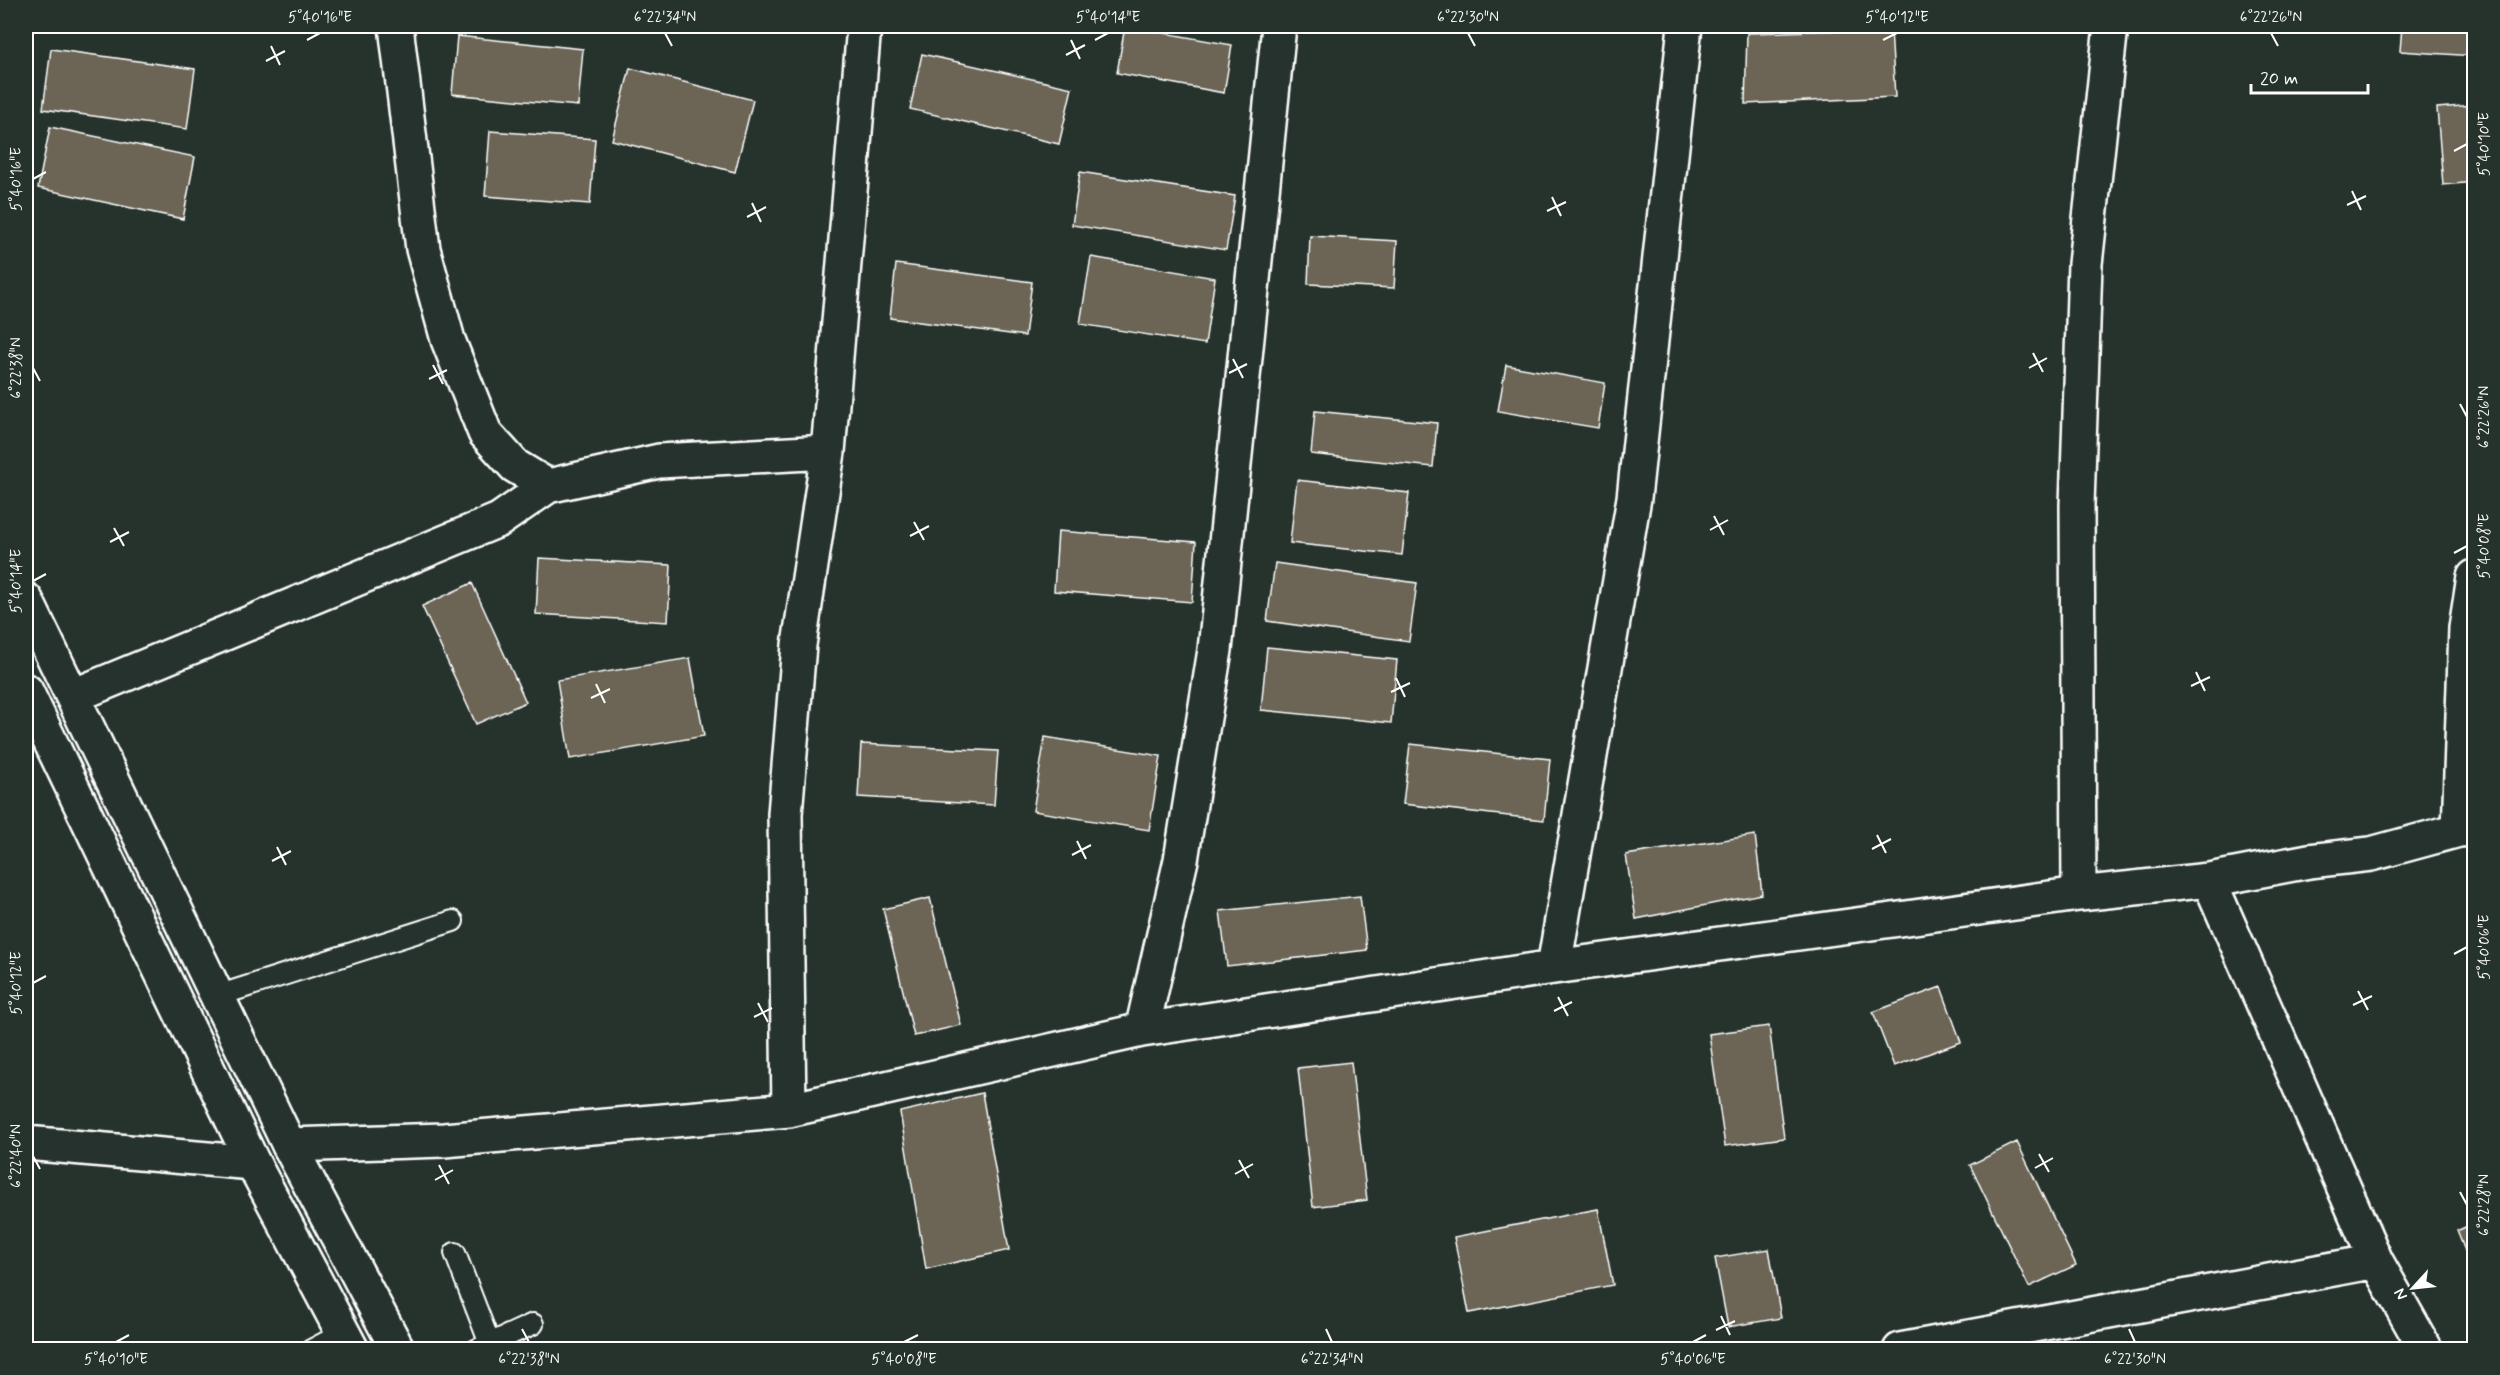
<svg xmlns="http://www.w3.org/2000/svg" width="2500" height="1375" viewBox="0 0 2500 1375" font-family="Mynerve,sans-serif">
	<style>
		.building { fill: #6c6555; stroke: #fff; stroke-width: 1.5 }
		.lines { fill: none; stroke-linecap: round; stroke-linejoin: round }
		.service-casing { stroke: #fff; stroke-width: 24 }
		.minor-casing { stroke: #fff; stroke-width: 38 }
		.tertiary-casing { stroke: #fff; stroke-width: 38 }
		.service { stroke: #26332d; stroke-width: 20 }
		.minor { stroke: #26332d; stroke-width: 33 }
		.tertiary { stroke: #26332d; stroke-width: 33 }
		.ticks { fill: none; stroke: #fff; stroke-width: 2 }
		.neatline { fill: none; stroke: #fff; stroke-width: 2 }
		.ticks-label { font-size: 15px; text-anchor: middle; fill: #fff }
	</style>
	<rect width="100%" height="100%" fill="#26332d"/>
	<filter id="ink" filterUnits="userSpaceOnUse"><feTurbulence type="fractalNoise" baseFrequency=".0167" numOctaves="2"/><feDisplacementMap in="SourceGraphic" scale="12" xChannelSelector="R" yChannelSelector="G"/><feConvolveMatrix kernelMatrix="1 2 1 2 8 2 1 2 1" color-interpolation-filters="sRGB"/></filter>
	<g filter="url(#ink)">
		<path class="building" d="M1125,26L1232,45L1224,93L1117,73Z
			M2402,26H2474V56L2400,51Z
			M1891,29L1895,97L1745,104L1747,33Z
			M457,36L583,49L578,106L452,94Z
			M51,49L195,69L187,129L43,109Z
			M922,54L1072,88L1059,144L910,109Z
			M630,68L753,100L735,172L612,140Z
			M2474,105V182L2443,185L2437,108Z
			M50,127L195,157L183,219L38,188Z
			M490,131L595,139L590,204L485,196Z
			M1080,172L1235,196L1226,250L1072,225Z
			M1310,236L1397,241L1394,288L1308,284Z
			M1091,257L1215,278L1205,344L1080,324Z
			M896,264L1032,282L1025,336L890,318Z
			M1506,365L1605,383L1598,428L1498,411Z
			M1315,411L1437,423L1433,467L1311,454Z
			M1297,480L1409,493L1402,555L1290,543Z
			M1058,531L1196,542L1192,602L1054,591Z
			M539,558L671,565L668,622L536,614Z
			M1275,563L1417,583L1409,641L1267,621Z
			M472,583L526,702L476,724L422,606Z
			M1267,647L1397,660L1391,723L1261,710Z
			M690,658L704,736L570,759L557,680Z
			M1045,737L1161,756L1149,830L1033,811Z
			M861,744L998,751L994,805L858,797Z
			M1410,744L1550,759L1544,820L1403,804Z
			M1755,835L1762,894L1636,919L1626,855Z
			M1360,896L1367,950L1227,966L1220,911Z
			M930,898L961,1025L914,1036L883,909Z
			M1941,987L1961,1042L1894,1066L1873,1012Z
			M1769,1026L1784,1138L1725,1146L1709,1034Z
			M1351,1062L1367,1200L1313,1207L1298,1068Z
			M982,1093L1009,1250L926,1269L900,1112Z
			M2017,1142L2076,1265L2029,1287L1970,1165Z
			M1598,1209L1613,1285L1469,1313L1454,1237Z
			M2474,1223V1273L2457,1231Z
			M1769,1249L1781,1318L1728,1327L1715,1258Z
			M2026,1331L2036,1350H1994Z"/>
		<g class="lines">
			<g class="service-casing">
				<path id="service" d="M217,996L453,921
					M455,1253L490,1344
					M311,1350L343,1333
					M476,1350L533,1324"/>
			</g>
			<g class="minor-casing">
				<path id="minor" d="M396,26L423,249L448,340L485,433L515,466L548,486L659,461L828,452
					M73,696L499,520L548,486
					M2459,830L2466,628L2474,577
					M2209,880L2376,1261L2426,1350
					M2079,894L2077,505L2085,264L2111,26
					M1554,967L1634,498L1685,26
					M1142,1030L1181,860L1215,650L1279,26
					M789,1110L785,814L799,645L828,452L864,26
					M26,1143L253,1163
					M289,1145L444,1140L789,1110L1142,1030L1554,967L2079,894L2209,880L2309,861L2371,854L2459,830L2474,829
					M1900,1350L2376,1261"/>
			</g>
			<g class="tertiary-casing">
				<path id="tertiary" d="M26,600L289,1145L398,1350
					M26,691L253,1163L352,1350"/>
			</g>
			<use href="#service" class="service"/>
			<use href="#minor" class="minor"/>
			<use href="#tertiary" class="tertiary"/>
		</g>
	</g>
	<path class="ticks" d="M665,33L672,46M1468,33L1475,46M2271,33L2278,46M307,40L320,33M1071,40L1080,59M1095,40L1108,33M1883,40L1897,33M271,46L280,65M1066,55L1085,45M266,61L285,51M2454,151L2467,144M33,179L46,172M2352,191L2361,210M1552,197L1561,216M752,203L761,222M2347,205L2366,196M1547,211L1566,202M747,217L766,207M2033,353L2043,372M1233,359L1243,378M433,365L443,384M33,368L40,381M2029,368L2047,358M1229,373L1247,364M429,379L447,370M2460,404L2467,417M1714,516L1724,535M914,522L924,540M114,528L124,546M1710,530L1728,520M910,536L929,526M110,542L129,532M2454,553L2467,546M33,581L46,574M2196,672L2205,691M1396,678L1405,697M596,684L605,703M2191,686L2210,677M1391,692L1410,683M591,698L610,689M1877,835L1886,853M1077,841L1086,859M277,847L286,865M1872,849L1891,839M1072,855L1091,845M272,861L291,851M2454,954L2467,947M33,983L46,976M2358,991L2368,1010M1558,997L1568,1016M758,1003L768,1022M2353,1005L2372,996M1554,1011L1572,1002M754,1017L772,1008M2039,1154L2049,1172M33,1156L40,1169M1239,1160L1249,1178M439,1165L449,1184M2035,1168L2053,1158M1235,1174L1253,1164M435,1180L453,1170M2460,1192L2467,1205M1721,1316L1730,1335M522,1329L529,1342M1326,1329L1332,1342M2129,1329L2135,1342M1716,1330L1735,1321M116,1342L129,1335M904,1342L918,1335M1693,1342L1706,1335"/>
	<rect width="2500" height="1375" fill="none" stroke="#26332d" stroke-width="66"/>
	<g transform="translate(2413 1288) rotate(243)" stroke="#26332d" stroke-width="4.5" paint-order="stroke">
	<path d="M0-4.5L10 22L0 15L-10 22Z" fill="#ffffff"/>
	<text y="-9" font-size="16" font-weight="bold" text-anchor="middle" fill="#ffffff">N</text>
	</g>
	<path d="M2251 84v9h117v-9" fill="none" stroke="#ffffff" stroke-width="3"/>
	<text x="2260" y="84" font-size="18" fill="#ffffff" stroke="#26332d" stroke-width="4.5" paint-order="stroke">20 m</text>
	<rect x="33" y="33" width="2434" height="1309" class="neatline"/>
	<g class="ticks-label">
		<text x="320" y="22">5°40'16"E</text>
		<text x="665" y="22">6°22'34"N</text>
		<text x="1108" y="22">5°40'14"E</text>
		<text x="1468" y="22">6°22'30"N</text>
		<text x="1897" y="22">5°40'12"E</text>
		<text x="2271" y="22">6°22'26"N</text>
		<text transform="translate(2484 144) rotate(-90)" y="5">5°40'10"E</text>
		<text transform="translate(16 179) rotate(-90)" y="5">5°40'16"E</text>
		<text transform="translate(16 368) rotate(-90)" y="5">6°22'38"N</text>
		<text transform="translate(2484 417) rotate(-90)" y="5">6°22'26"N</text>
		<text transform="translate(2484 546) rotate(-90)" y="5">5°40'08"E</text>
		<text transform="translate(16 581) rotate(-90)" y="5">5°40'14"E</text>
		<text transform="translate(2484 947) rotate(-90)" y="5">5°40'06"E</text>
		<text transform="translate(16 983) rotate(-90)" y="5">5°40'12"E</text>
		<text transform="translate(16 1156) rotate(-90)" y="5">6°22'40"N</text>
		<text transform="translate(2484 1205) rotate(-90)" y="5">6°22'28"N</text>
		<text x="116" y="1364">5°40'10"E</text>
		<text x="529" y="1364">6°22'38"N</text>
		<text x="904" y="1364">5°40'08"E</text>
		<text x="1332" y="1364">6°22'34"N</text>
		<text x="1693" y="1364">5°40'06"E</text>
		<text x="2135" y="1364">6°22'30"N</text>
	</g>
</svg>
